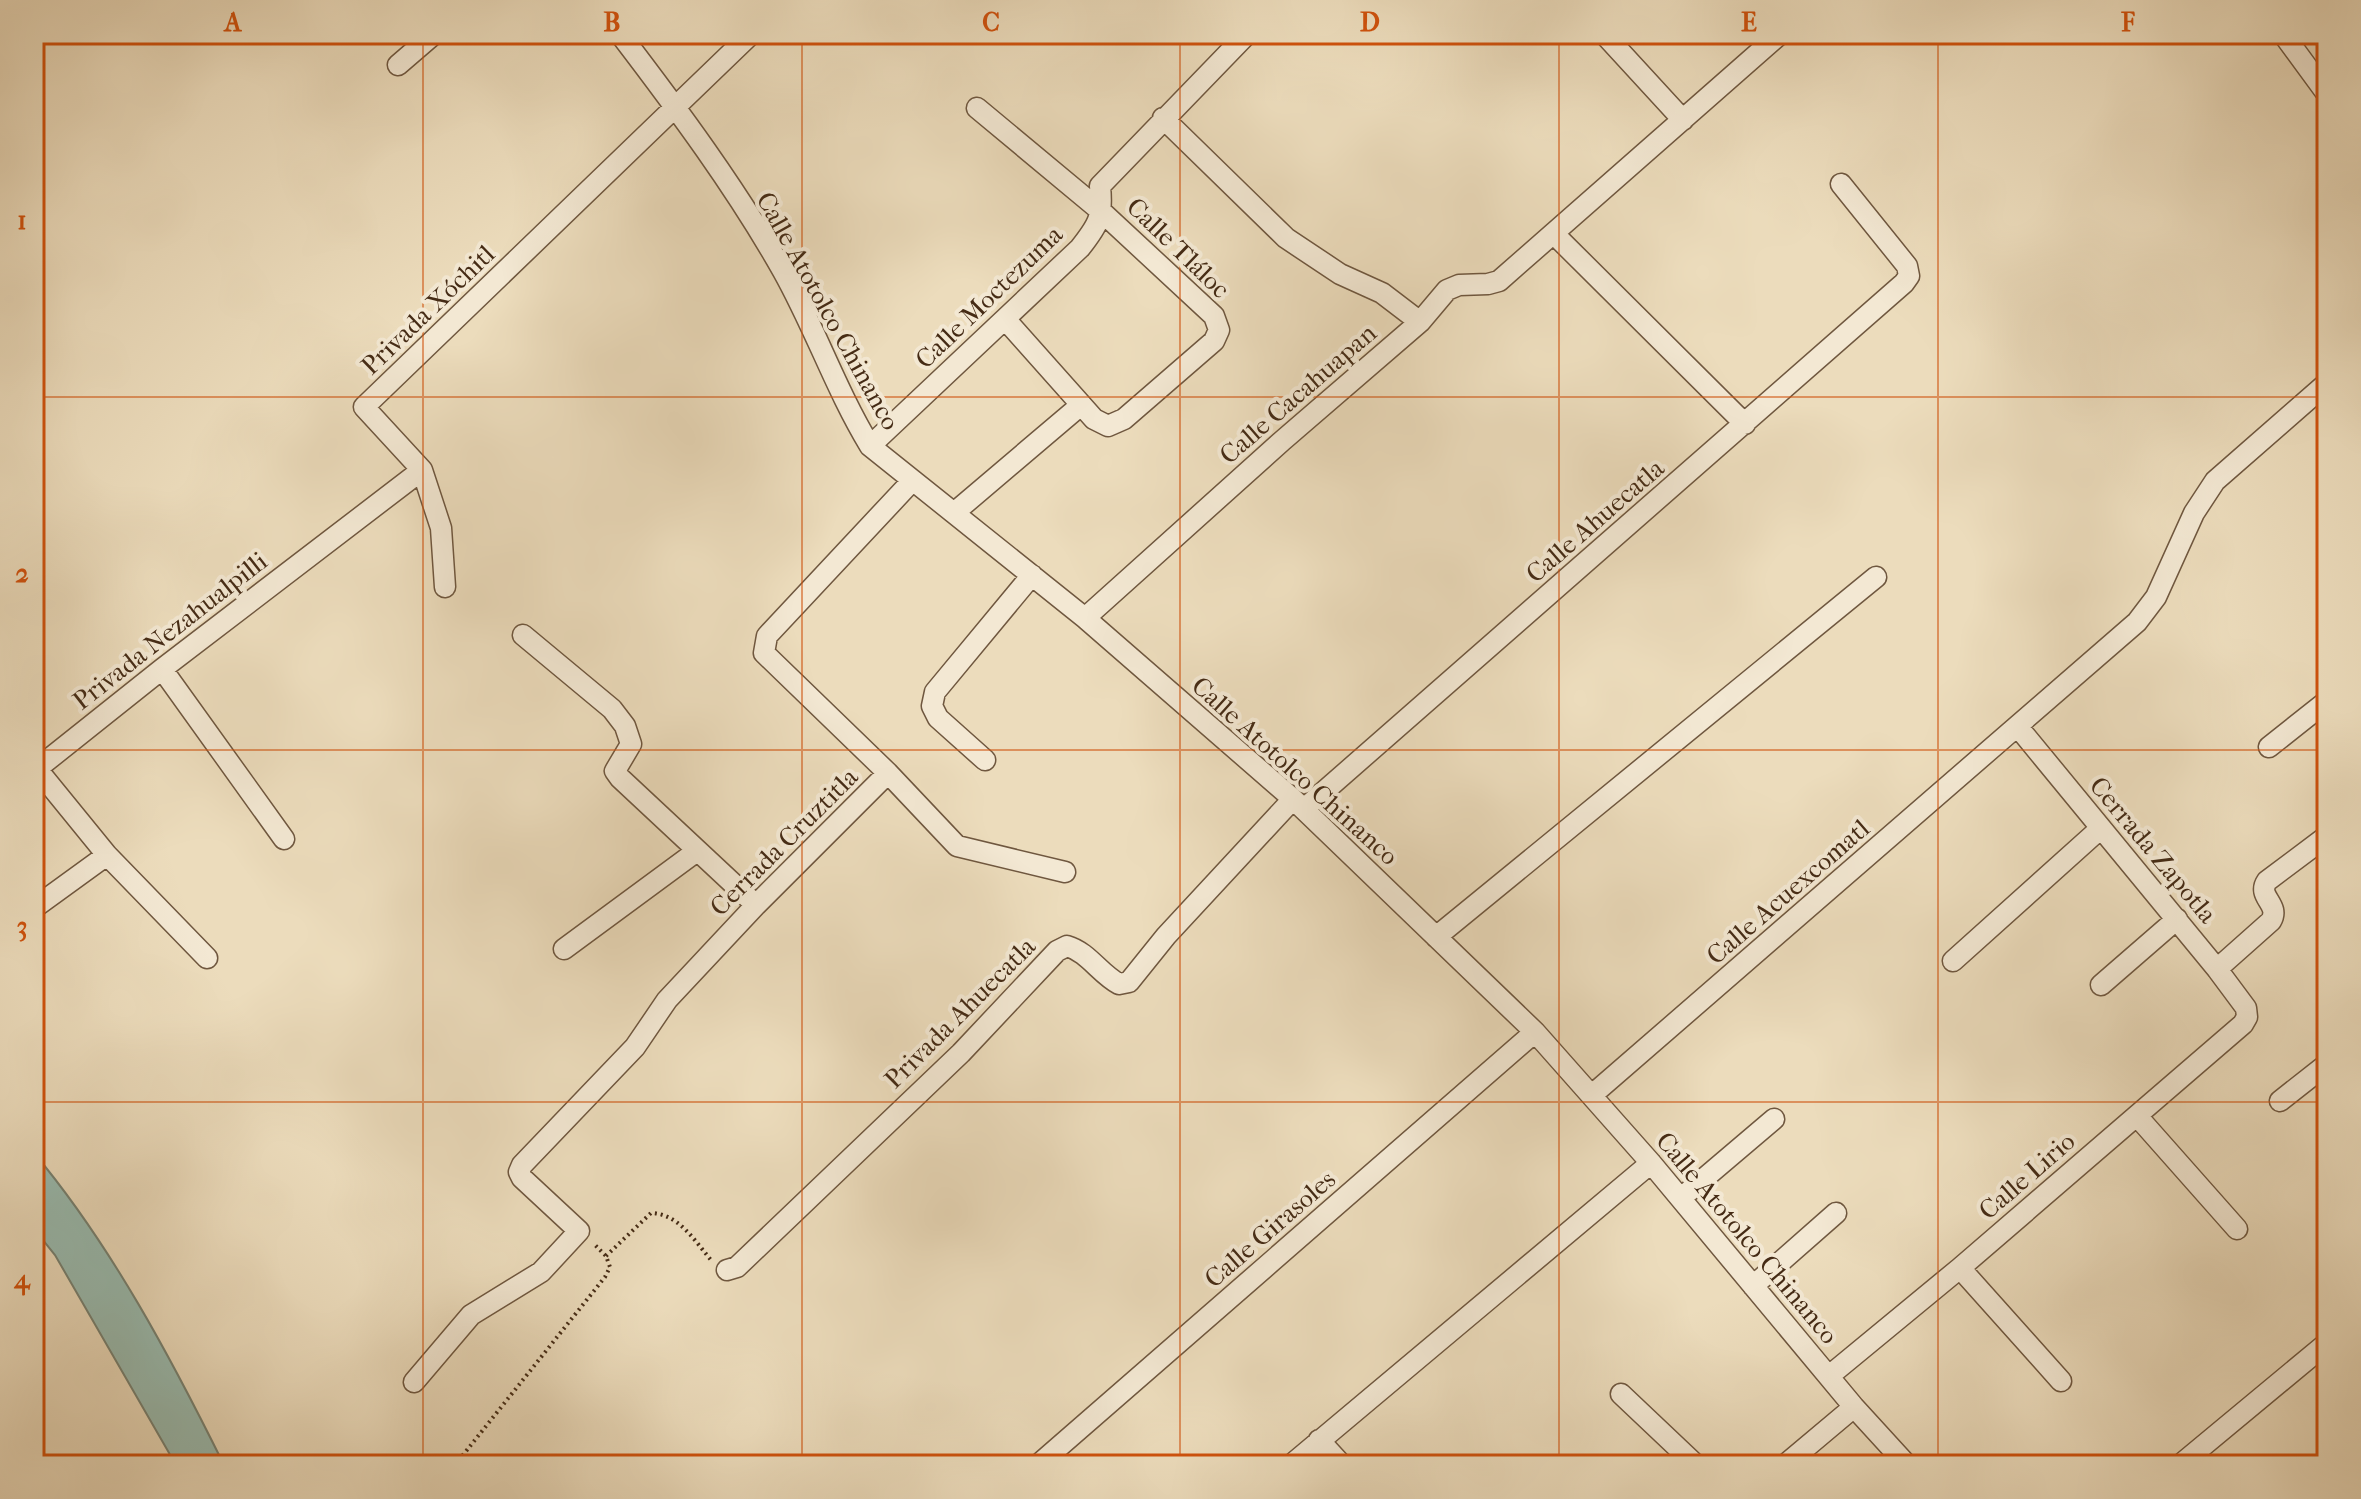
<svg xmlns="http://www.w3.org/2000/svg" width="2361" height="1499" viewBox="0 0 2361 1499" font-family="'IM FELL French Canon',serif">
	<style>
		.water { fill: #99bcb1; stroke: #778273; stroke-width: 2 }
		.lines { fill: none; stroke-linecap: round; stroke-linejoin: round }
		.minor-casing { stroke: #6f573f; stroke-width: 23 }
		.path { stroke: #452b15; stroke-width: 4; stroke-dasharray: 2 4; stroke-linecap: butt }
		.minor { stroke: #f3e8d3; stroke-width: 20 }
		.grid { fill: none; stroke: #d0520d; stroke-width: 2; stroke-opacity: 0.55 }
		.labels { text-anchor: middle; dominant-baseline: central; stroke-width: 8; stroke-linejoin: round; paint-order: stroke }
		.street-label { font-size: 26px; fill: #452b15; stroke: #f3e8d3 }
		.neatline { fill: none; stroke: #d0520d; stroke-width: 3 }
		.grid-label { font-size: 26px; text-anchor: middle; font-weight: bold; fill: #d0520d }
	</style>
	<rect width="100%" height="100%" fill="#ecdcbc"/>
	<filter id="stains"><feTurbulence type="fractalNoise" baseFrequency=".0025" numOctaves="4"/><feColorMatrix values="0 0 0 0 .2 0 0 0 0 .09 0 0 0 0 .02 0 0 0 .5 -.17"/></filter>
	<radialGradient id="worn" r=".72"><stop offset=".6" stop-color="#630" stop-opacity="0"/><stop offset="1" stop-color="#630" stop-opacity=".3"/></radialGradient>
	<path class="water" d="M34,1153C111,1245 171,1358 224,1465H176L55,1255L34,1229Z"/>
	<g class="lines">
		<g class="minor-casing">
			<path id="minor" d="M620,34C678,110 736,188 783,271C815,328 836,390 870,446L1085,618L1293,799L1535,1032L1651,1163L1854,1407L1907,1465
				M1604,34L1683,120
				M2283,34L2327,94
				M398,65L434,34
				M977,108L1102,212L1214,316L1219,330L1214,341L1124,419L1108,426L1094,419L1005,319
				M1163,118L1286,238L1340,274L1382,293L1420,322
				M1554,234L1745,424
				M870,446L1080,248C1099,224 1103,217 1100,186L1247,34
				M912,481L767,636L764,653L888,773L957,846L1065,872
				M955,512L1081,405
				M445,587L441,528L422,470L364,407L751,34
				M1085,618L1282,441L1420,322L1447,290L1459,285L1488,284L1499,281L1780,34
				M523,635L612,709L625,726L631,744L615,771L620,778L756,905
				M162,669L284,839
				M2269,747L2327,701
				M985,760L938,718L932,706L935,692L1032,575
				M1304,809L1904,283L1909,276L1907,266L1841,184
				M34,908L107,855
				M1436,937L1876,577
				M564,949L697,851
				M207,958L107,855L41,774L39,767L162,669L422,470
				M1953,961L2101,828
				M2217,969L2271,921C2281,904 2256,897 2267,881L2327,836
				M2101,985L2177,919
				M1592,1095L2137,622L2156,597L2194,513L2215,481L2327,383
				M2280,1101L2327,1064
				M2137,1116L2237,1229
				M1681,1198L1774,1119
				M1960,1268L2061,1381
				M727,1270L737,1267L961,1053L1057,951L1067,946C1088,952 1100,974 1119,984L1129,982L1166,936L1293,799
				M1753,1286L1836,1213
				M1829,1376L1960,1268L2243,1024L2247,1017L2246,1008L2217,969L2018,727
				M414,1382L471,1315L541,1272L579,1231L522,1178L519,1172L522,1165L635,1047L667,1000L756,905L888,773
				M1621,1394L1696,1465
				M1319,1440L1342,1465
				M1038,1465L1535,1032
				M1291,1465L1651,1163
				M1785,1465L1854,1407
				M2180,1465L2327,1343"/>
		</g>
		<path class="path" d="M606,1256L651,1213C679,1214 694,1240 711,1260
			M455,1465L605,1277L610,1267L606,1256L593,1243"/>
		<use href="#minor" class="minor"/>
	</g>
	<path class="grid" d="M423,34V1465M802,34V1465M1180,34V1465M1559,34V1465M1938,34V1465M34,397H2327M34,750H2327M34,1102H2327"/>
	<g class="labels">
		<g class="street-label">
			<text transform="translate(1178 248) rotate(44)">Calle Tláloc</text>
			<text transform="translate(989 297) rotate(-44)">Calle Moctezuma</text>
			<text transform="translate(428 310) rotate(-44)">Privada Xóchitl</text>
			<text transform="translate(828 311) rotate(61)">Calle Atotolco Chinanco</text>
			<text transform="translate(1298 394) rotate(-41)">Calle Cacahuapan</text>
			<text transform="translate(1595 521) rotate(-41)">Calle Ahuecatla</text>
			<text transform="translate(170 631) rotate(-38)">Privada Nezahualpilli</text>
			<text transform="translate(1295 771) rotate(42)">Calle Atotolco Chinanco</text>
			<text transform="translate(784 842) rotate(-45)">Cerrada Cruztitla</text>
			<text transform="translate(2153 850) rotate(50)">Cerrada Zapotla</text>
			<text transform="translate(1788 892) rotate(-41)">Calle Acuexcomatl</text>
			<text transform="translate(960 1013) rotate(-45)">Privada Ahuecatla</text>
			<text transform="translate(2027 1176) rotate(-41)">Calle Lirio</text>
			<text transform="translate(1270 1229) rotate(-41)">Calle Girasoles</text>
			<text transform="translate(1747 1238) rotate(50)">Calle Atotolco Chinanco</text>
		</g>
	</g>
	<rect width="2361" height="1499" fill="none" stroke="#ecdcbc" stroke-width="88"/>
	<rect x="44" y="44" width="2273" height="1411" class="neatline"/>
	<g class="grid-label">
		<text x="233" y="31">A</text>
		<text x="612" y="31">B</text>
		<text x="991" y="31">C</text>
		<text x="1370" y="31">D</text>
		<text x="1749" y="31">E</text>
		<text x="2128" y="31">F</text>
		<text x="22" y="229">1</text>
		<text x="22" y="582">2</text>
		<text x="22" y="935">3</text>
		<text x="22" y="1288">4</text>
	</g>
	<rect width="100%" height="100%" filter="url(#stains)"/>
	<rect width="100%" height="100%" fill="url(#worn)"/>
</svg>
